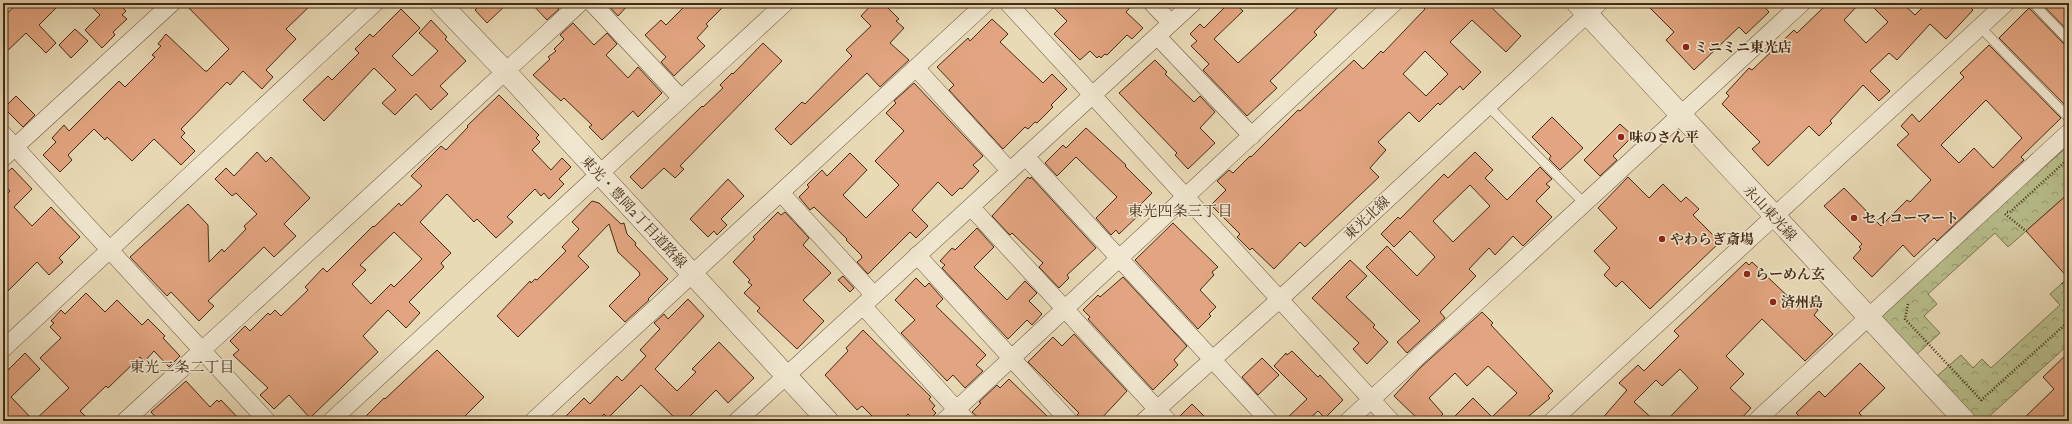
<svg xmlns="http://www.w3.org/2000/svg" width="2072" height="424" viewBox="0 0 2072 424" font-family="'IM FELL Double Pica','Noto Serif JP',serif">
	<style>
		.park { fill: url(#park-crowns); stroke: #7e7552 }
		.building { fill: #e3a581; stroke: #442b17; fill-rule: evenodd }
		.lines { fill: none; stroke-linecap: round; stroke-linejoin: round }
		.service-casing { stroke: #6d573f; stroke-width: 10 }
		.minor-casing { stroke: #6d573f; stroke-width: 18 }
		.tertiary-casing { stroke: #6d573f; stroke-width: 22 }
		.path { stroke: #442b17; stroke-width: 2.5; stroke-dasharray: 1 2; stroke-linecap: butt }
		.service { stroke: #f1e7d0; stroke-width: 9 }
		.minor { stroke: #f1e7d0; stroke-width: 17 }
		.tertiary { stroke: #f1e7d0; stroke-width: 21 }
		.poi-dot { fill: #8f2418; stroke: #f1e7d0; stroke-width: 1.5 }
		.labels { text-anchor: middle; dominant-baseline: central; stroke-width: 3; stroke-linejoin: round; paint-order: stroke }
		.poi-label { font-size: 14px; font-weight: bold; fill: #442b17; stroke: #f1e7d0; text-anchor: start }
		.street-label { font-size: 14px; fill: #442b17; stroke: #f1e7d0 }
		.neighbourhood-label { font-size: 15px; fill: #442b17; stroke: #f1e7d0 }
	</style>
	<defs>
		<pattern id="park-crowns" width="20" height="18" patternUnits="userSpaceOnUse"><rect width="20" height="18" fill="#b8bf8c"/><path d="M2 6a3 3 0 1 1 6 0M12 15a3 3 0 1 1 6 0" fill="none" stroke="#979b71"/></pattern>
	</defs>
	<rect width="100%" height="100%" fill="#e9dab6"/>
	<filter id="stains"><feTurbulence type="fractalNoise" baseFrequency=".005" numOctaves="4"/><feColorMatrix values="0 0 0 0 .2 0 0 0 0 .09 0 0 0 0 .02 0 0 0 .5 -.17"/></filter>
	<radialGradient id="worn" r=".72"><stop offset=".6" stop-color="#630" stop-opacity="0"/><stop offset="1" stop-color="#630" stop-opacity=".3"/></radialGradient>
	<path class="park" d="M2069,145V193L2008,247L1995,233L1928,294L1937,304L1924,316L1940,333L1916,355L1878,313Z
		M2068,278L2069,344L1984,421H1977L1936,377L1961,355L1973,368L1982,359L1991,368L2060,305L2050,294Z"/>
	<path class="building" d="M18,3H61L39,25L56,43L46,53L26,33L3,55V17Z
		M88,3H118L126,11L122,15L127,19L113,32L115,35L102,48L85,30L100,15Z
		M184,3H313L286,29L296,39L266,70L273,77L262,89L243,71L230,85L227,82L181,129L185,133L181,137L195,151L181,165L154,139L132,161L107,137L105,140L94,129L68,155L72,160L60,172L43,155L56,142L52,138L64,125L69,131L119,81L125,87L155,57L152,55L161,46L158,44L166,34L205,71H207L229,49Z
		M482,3H508L487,23L475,10Z
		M531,3H554L559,9L547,20Z
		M606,3H630L618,16Z
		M688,3H727L706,24L708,26L697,38L705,46L674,76L661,62L666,57L645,35L661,20L666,25Z
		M873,3H883L899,19L896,21L904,28L890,43L909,60L880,87L867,73L791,145L775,129L802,102L805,104L852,56L846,50L871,26L861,16Z
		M1049,3H1134L1126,12L1143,28L1132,39L1127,35L1107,55L1105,54L1101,58L1099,56L1097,58L1090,51L1080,60L1054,34L1067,21Z
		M1229,3H1234L1243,11L1214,39L1238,63L1303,3H1342L1314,32L1317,35L1270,81L1277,88L1247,116L1203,70L1209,64L1191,46L1197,41L1190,34L1200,24L1204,28Z
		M1419,3H1487L1521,36L1506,52L1472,20L1450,42L1481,72L1463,90L1460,86L1440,105L1438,103L1419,122L1409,112L1378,142L1386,150L1370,168L1379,177L1305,247L1300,242L1274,269L1252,248L1250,250L1237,237L1240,234L1211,205L1226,190L1217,181L1229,170L1233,173L1250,156L1251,157L1298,110L1300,111L1354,60L1363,69L1381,51L1383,53L1425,9ZM1425,51L1448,74L1426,96L1403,74Z
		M1645,3H1761L1769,12L1746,34L1739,27L1694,70L1666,40L1674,32Z
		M1828,3H1860L1844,20L1866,43L1888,22L1869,3H1902L1915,15L1927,3H1966L1973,10L1946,39L1930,24L1897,60L1889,53L1870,71L1890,91L1879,101L1863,85L1830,121L1832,123L1819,136L1809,126L1768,166L1752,149L1760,142L1722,104L1729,96L1726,93L1749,68L1752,70L1794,30L1797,33Z
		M2041,3H2069V32Z
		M2029,8L2065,45L2069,47V109L1999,38Z
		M401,9L420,28L392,56L412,76L438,51L419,33L431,20L447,37L445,39L466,61L440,86L448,94L431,110L416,94L395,115L382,103L396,90L374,68L324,121L303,100L328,76L332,80L359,53L355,49L370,34L373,37Z
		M992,19L1008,34L1000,42L1043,83L1052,74L1067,89L1051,105L1053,107L1037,123L1035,122L1028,129L1025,127L1003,149L949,90L954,85L937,67L968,38L970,41Z
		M573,23L594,45L607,33L617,44L606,55L628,78L638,67L662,93L638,117L633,111L602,140L589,127L592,125L564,98L561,101L533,75L550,59L548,57L556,51L554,49L564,39L560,35Z
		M75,29L88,41L71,58L59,45Z
		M763,43L782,61L680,166L684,169L675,178L664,168L642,189L630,177L702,106L703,107L723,88L720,85L732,73L733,74Z
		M1989,45L2061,118L2021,157L2024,160L2014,169L1937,241L1934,238L1914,257L1903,245L1872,277L1853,258L1861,249L1859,247L1862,244L1824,206L1844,188L1881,226L1907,200L1910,202L1931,180L1897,145L1909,134L1901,126L1912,114L1919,122L1964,77L1960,73ZM1986,100L2022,138L1993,168L1974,148L1959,163L1941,145Z
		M1155,60L1167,72L1165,74L1194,102L1200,96L1215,112L1200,128L1215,143L1188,169L1175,155L1177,153L1119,93Z
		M914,83L983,156L973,165L979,171L962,189L960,188L952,196L938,182L912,210L928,226L916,238L910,232L868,274L857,262L862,258L861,255L846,240L847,239L814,207L810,210L799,197L809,187L807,185L822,170L827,176L850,153L867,170L843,195L866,218L899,185L875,161L904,131L886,113L896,103L894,101Z
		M499,95L539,135L536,138L540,142L532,150L551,170L562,158L571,167L559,179L564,184L549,199L544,193L541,196L535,189L507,217L513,222L496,238L477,219L474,222L447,194L420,222L451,253L441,263L444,267L409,302L420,313L406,328L388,310L363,336L378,352L310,418L289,395L274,409L260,395L268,388L233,355L239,350L230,341L245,326L250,331L268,313L270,315L275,310L281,316L308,290L305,287L323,268L327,272L373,226L374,227L399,203L401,206L422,186L411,176L441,146L446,150L468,127L467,126ZM394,232L422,259L394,287L391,284L371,304L352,284L366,270L360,265Z
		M16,96L35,115L23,127L4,108Z
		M1552,117L1583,148L1560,170L1549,159L1551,156L1532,137Z
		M1620,124L1633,136L1613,156L1617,160L1600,176L1584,160Z
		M1086,128L1126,165L1125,166L1152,193L1137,208L1142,212L1119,234L1116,230L1111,235L1096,218L1117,197L1076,157L1057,176L1045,163L1063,145L1066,148Z
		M257,152L266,162L271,157L310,198L284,224L296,236L274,257L264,247L208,301L214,306L199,321L171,292L167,296L130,257L188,204L208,225L209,262L222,249L224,252L246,229L244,226L257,214L236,193L232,196L215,179L226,168L234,176Z
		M1475,152L1493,170L1485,178L1507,200L1540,167L1552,179L1546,184L1550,187L1536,201L1552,217L1523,246L1513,236L1495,255L1489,248L1469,269L1476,276L1440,312L1445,318L1407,353L1397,342L1420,321L1366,267L1387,246L1417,276L1435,257L1410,231L1394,247L1381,234L1398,217L1400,219L1444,174L1448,178ZM1470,185L1490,206L1453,242L1433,221Z
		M12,168L32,189L14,207L32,226L51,207L80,237L59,258L63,262L49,275L37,262L3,296V196L4,197L10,191L3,183V176Z
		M1028,177L1030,179L1031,177L1096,248L1067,275L1069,278L1059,288L1039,267L1043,263L1012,233L1010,235L992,216Z
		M1628,177L1649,198L1663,184L1681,202L1686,197L1699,209L1693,215L1720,242L1650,309L1622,281L1616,287L1604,275L1610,268L1594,251L1617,228L1598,208Z
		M728,179L744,196L721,219L727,225L717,235L714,231L708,237L690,219Z
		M2069,193V279L2026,231Z
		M592,201L599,203L621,224L624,223L627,234L636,243L635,245L668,279L648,299L649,300L625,322L609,306L640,275L639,272L618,252L609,224L578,256L589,267L518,337L497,316L530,281L531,283L535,279L537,280L566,251L562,247L579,229L572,222Z
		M778,212L781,215L785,212L809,238L803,245L831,273L803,300L824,321L797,349L757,311L760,308L744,293L752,285L748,282L750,280L733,262L755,239L753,237Z
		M1173,223L1218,267L1212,272L1214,275L1200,290L1216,307L1209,314L1211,316L1198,329L1135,260Z
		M977,228L994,247L974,267L1007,300L1025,281L1037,293L1029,301L1042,314L1032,325L1027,320L1008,339L942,268L945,265L940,261L952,248L955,250Z
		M1350,260L1367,276L1346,297L1375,325L1373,327L1388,342L1367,364L1353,349L1359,343L1312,298Z
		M1746,262L1749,265L1752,262L1799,307L1806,299L1818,310L1814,315L1833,334L1805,361L1762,319L1726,356L1744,374L1730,388L1751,408L1739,421H1666L1698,388L1680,369L1662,386L1656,380L1634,402L1655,421H1621L1618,418L1615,421H1600L1627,390L1619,383L1638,365L1644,371L1679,336L1674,331Z
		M843,276L854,288L850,292L838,280Z
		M1123,277L1187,346L1174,360L1178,365L1153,390L1088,319L1090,317L1083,310L1098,295L1100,297Z
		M916,278L925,287L929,283L943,299L936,306L986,355L976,365L983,371L965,388L953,375L947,381L901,333L915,320L895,300Z
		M86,293L105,312L117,300L142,325L148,319L165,336L163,338L180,356L169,367L154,351L144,362L140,357L108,388L106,386L80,411L90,421H3V375L25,353L40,369L11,397L34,421L69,388L40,358L61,338L50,327L54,323L51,321L61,310L65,314Z
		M688,299L704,316L655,369L677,391L696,372L692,369L719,342L754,378L728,403L716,390L685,421H678L641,385L608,418L604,414L597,421H561L584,398L590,404L617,376L622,381L646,356L640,350L660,329L654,323L664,314L668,319Z
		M1482,312L1493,323L1491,325L1553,391L1548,396L1550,398L1523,421H1450L1473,398L1492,417L1517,393L1488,366L1467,386L1455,373L1429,398L1443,414L1436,421H1420L1394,396L1421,367Z
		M863,330L931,397L929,399L935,406L932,409L936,413L928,421H915L908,414L901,421H877L862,406L857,410L825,375L848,351L846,348Z
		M1074,334L1127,391L1099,421H1079L1077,415L1079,413L1028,362L1053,337L1062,346Z
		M437,350L484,397L460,421H361L384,398L385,399Z
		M1292,351L1318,377L1320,375L1343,400L1325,418L1318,411L1307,421H1284L1307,399L1274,366L1286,353L1287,355Z
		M2069,352V421H2021L2054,389L2043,377Z
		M1262,358L1279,375L1258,395L1242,377Z
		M1860,363L1885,388L1859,413L1867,421H1804L1796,413L1819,391L1825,397Z
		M1009,379L1052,421H982L972,412L981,403L979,402L997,385L1000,388Z
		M186,381L210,407L217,400L219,402L221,400L241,421H159L151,412Z
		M1192,404L1209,421H1178V418Z"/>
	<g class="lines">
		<g class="service-casing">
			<path id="service" d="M2033,3L2069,41
				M1980,27L2069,118
				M1488,106L1584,203"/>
		</g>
		<g class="minor-casing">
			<path id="minor" d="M592,3L681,98
				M1008,3L1391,421
				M1152,3L1171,23
				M1157,36L1252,136
				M916,68L1010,171
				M3,134L267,421
				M1026,157L1269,421
				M3,158L172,3
				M781,193L874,295
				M971,207L1168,421
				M917,255L1069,421
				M863,306L967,421
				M3,349L375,3
				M125,421L580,3
				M331,421L785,3
				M533,421L986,3
				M737,421L1193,3
				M944,421L1394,3
				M1144,421L1280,299L1599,3
				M1348,421L1802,3
				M1552,421L2006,3
				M1756,421L2069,132"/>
		</g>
		<g class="tertiary-casing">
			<path id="tertiary" d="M440,3L506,72L828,421
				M1577,3L1965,421"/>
		</g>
		<path class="path" d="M2007,212H2010L2069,158
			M2005,214L2026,231
			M2062,283L2069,290
			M1908,304L1905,319L1981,400L2069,321"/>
		<use href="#service" class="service"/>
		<use href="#minor" class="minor"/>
		<use href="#tertiary" class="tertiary"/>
	</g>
	<g class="poi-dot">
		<circle cx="1686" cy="47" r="4"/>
		<circle cx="1621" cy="137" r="4"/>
		<circle cx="1854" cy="218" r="4"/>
		<circle cx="1662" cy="239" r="4"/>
		<circle cx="1747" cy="274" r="4"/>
		<circle cx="1773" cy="302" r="4"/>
	</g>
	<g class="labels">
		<g class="poi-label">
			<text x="1694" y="47">ミニミニ東光店</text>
			<text x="1629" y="137">味のさん平</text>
			<text x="1862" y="218">セイコーマート</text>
			<text x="1670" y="239">やわらぎ斎場</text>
			<text x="1755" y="274">らーめん玄</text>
			<text x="1781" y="302">済州島</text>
		</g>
		<g class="street-label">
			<text transform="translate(634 212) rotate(47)">東光・豊岡2丁目道路線</text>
			<text transform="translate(1770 213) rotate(47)">永山東光線</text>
			<text transform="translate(1367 218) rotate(-43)">東光北線</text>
		</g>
		<g class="neighbourhood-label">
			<text x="1180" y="211">東光四条三丁目</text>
			<text x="182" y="367">東光二条二丁目</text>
		</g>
	</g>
	<rect width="2072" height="424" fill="none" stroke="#e9dab6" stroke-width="16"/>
	<rect x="4" y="4" width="2064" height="416" fill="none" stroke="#442b17" stroke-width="2"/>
	<rect x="8" y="8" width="2056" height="408" fill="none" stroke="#442b17"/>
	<rect width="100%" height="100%" filter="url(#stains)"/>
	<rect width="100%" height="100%" fill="url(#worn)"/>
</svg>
